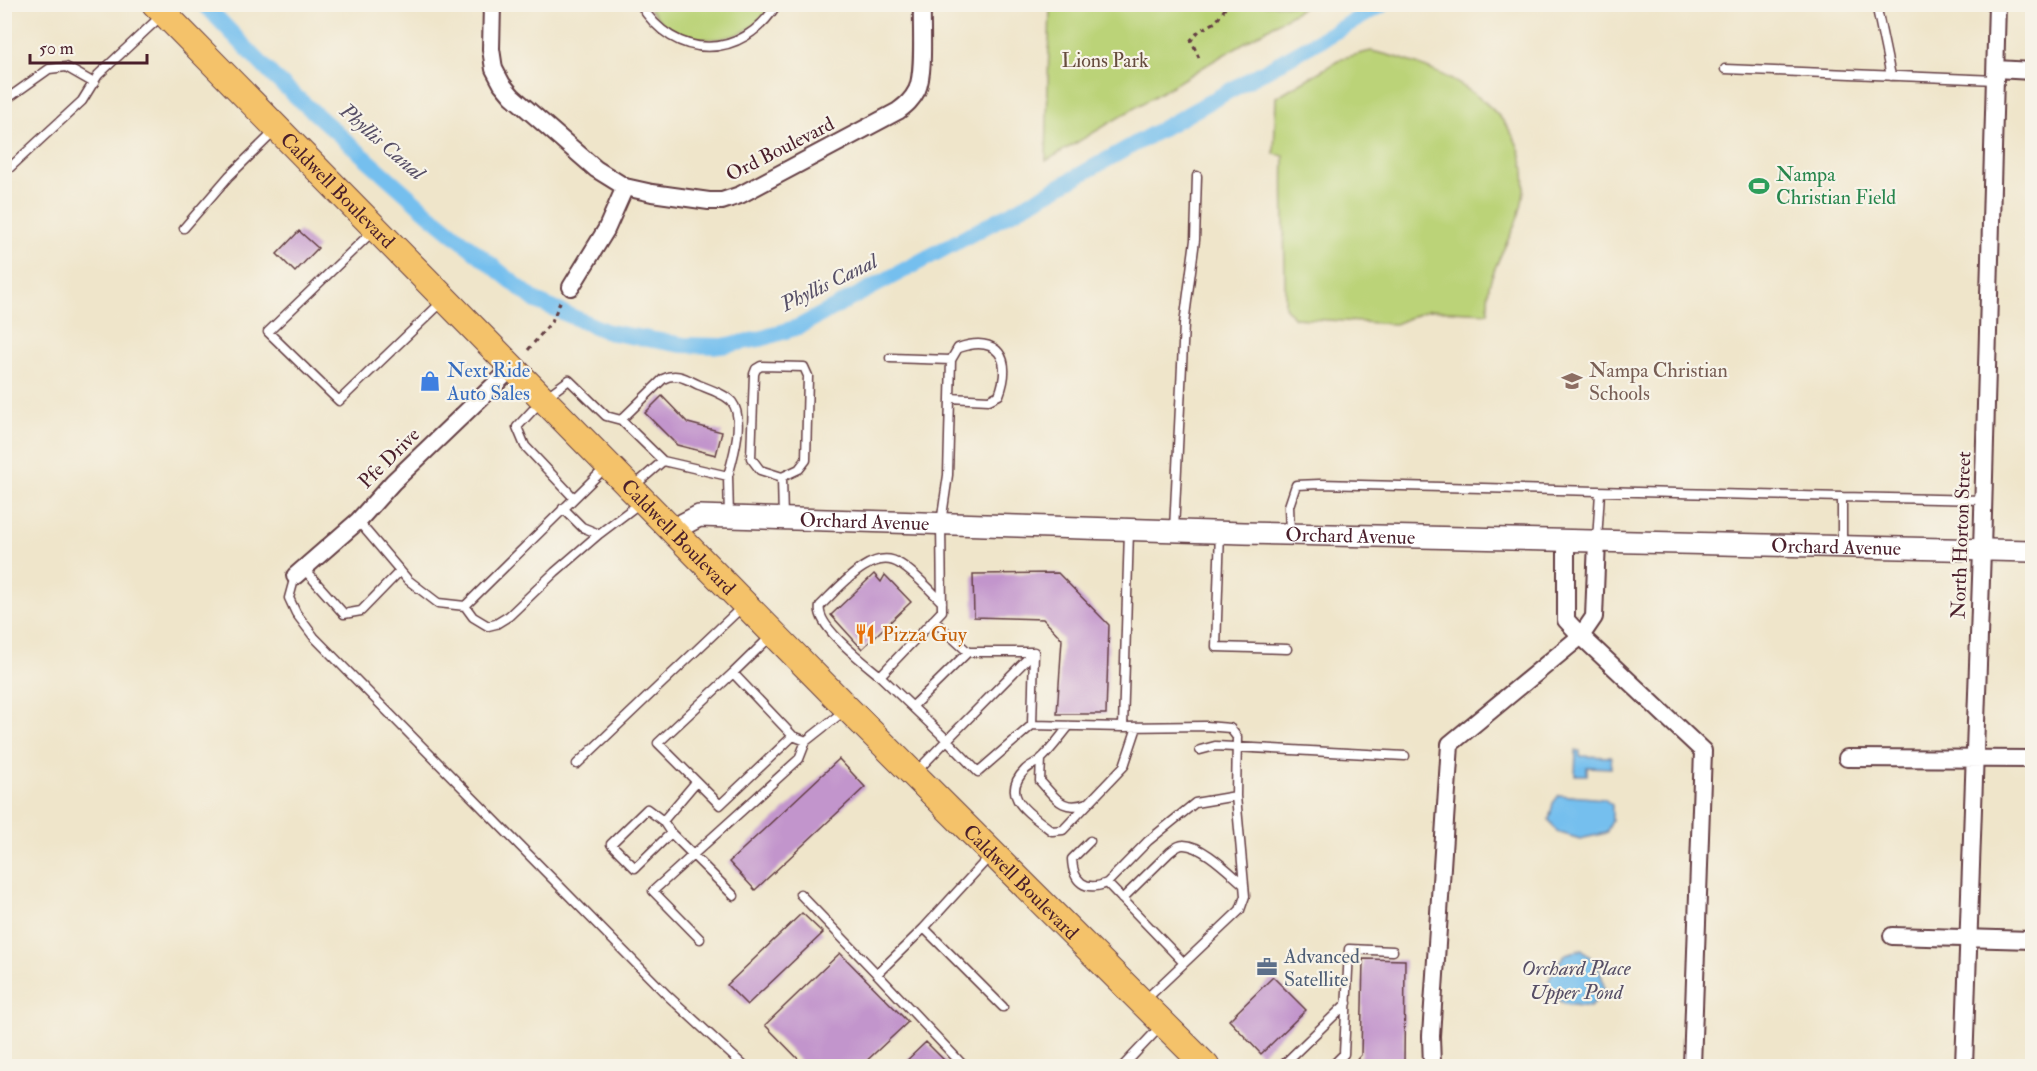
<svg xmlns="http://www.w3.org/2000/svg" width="2037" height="1071" viewBox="0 0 2037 1071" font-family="'IM FELL Double Pica',serif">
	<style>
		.green { fill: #bbd378; stroke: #827952; stroke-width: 1.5 }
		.water { fill: #75bfee; stroke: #606f8c; stroke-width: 1.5 }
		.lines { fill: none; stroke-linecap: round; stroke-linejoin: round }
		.canal { stroke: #75bfee; stroke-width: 16 }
		.building { fill: #c295cc }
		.service-casing { stroke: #633d43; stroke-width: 11 }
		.minor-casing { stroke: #633d43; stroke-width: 20 }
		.tertiary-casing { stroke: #633d43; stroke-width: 24 }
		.primary-casing { stroke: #633d43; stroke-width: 28 }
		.path { stroke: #633d43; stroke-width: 3; stroke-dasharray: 4.5 4.5; stroke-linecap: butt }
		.service { stroke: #fff; stroke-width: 8 }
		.minor { stroke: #fff; stroke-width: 16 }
		.tertiary { stroke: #fff; stroke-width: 21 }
		.primary { stroke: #f4c26a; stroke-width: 26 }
		.labels { text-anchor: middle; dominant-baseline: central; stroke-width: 4.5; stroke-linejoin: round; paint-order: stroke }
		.park-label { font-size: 20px; fill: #664c3e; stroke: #f7f3e8 }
		.street-label { font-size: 20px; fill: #4a1f2b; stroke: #f7f3e8 }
		.leisure-label { font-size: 20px; fill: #27864d; stroke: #f7f3e8; text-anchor: start }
		.shop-label { font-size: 20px; fill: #366cbe; stroke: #f7f3e8; text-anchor: start }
		.education-label { font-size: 20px; fill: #785e54; stroke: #f7f3e8; text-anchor: start }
		.food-label { font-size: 20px; fill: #c56008; stroke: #f7f3e8; text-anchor: start }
		.service-label { font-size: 20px; fill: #4e5e75; stroke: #f7f3e8; text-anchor: start }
		.water-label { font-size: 21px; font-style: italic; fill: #574f66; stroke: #f7f3e8 }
	</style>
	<rect width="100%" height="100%" fill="#f7f3e8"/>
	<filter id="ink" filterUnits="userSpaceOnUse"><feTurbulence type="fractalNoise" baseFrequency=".0167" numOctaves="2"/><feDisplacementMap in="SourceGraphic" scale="12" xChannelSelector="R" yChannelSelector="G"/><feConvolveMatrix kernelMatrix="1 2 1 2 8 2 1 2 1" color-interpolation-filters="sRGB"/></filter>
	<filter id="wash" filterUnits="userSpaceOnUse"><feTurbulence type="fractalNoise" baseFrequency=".008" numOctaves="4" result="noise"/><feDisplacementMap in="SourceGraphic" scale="24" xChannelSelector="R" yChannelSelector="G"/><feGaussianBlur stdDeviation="1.35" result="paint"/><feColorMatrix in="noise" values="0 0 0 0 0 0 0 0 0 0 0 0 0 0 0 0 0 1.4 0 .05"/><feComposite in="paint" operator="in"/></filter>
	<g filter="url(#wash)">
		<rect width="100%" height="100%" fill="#efe5ca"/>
		<path class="green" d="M647,5H770C755,40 704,47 673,31C662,25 654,15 647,5Z
			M1050,5V4L1307,5L1046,161Z
			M1371,51C1449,67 1549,119 1519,214C1511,238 1497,258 1490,282C1487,291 1489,303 1488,313L1428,310L1395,324L1294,318L1285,307C1286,256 1282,206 1284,156L1274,154L1276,97L1343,58Z"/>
		<path class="water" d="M1576,751H1580V756L1611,757V768L1587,767V775H1575Z
			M1559,795L1604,799L1612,805V821L1606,833L1580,839L1557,832L1549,820L1553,803Z
			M1582,949C1596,962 1603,971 1604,990L1590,1007L1564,1004L1545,989L1554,968L1566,954Z"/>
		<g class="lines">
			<path class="canal" d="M204,4L275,78L430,215L536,301L608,332L683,345L722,346L760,339L798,327L1035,200L1384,4"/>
		</g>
		<g id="blocks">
			<path class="building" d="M299,231L318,248L295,272L277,254Z
				M662,396L688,423L722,432L716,455L677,445L645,413Z
				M1058,573L1109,625L1106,714H1057L1062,639L1043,619L974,617L973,574Z
				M874,574L881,582L885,575L911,602L862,649L831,615Z
				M839,759L865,787L755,890L729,862Z
				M802,913L823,933L747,1005L727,985Z
				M840,953L908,1022L861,1066H805L765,1025Z
				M1363,959L1405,960L1404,1066H1351L1361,1055Z
				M1273,977L1306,1010L1261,1054L1229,1020Z
				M926,1042L950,1066H901Z"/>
		</g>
	</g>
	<g filter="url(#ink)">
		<use href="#blocks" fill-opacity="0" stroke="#633d43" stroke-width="1.5"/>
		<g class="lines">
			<g class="service-casing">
				<path id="service" d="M640,4C674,61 742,61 777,4
					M1876,4L1891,76
					M1725,69L1996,80
					M4,101L49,69L66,67L94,83
					M4,173L82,101L98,75L161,16
					M184,228L229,176L276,130
					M374,230L268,332L339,401L444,300
					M890,358L951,360L948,475L941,523L942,611L880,676L947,740L916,772
					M950,398L989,400L999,395C1013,359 998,334 958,348L951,360
					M621,420L663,379C677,372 686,379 699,385C709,389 725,394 732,402C745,419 733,458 728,476
					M782,477L799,469L806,460L808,376L804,367L761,366L756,369L754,374L751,458L760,470L782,477L783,519
					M633,487L663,461L728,476L729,517
					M1842,497L1984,500
					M574,498L525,446L517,427L543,399L569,380L606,416L621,420L663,461
					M563,508L582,527L599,534L640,503
					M358,521L408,580L438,603L465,606
					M1174,530L1184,324L1195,240L1197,176
					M1220,532L1216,647L1287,649
					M1290,533L1289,506L1296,485L1320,484L1842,497V545
					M599,534L555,572L509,616L496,624L488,626L473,617L465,606L605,468
					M1597,541L1600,492
					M304,569L344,614L361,611L400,571
					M295,576L289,598L296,613L314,637L667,995L744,1066
					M933,620L968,652
					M771,636L733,673L793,736L806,741L844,711
					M1034,652L1032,725L978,772L947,740Z
					M733,673L658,743L720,805L793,736
					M880,676C865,663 815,626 820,606C838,589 873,545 900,564C916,574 929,589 942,602
					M913,706L968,652H1034
					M1032,725L1123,727L1129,531
					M1069,726C1060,737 1051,750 1041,759C1037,763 1030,765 1025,770C998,797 1031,814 1052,831L1063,830L1124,766L1137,727
					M1123,727L1206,726L1230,728L1237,737L1236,796L1245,896L1240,910L1144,1001
					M1200,750L1215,746L1405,756
					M1041,759L1040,781C1056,798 1062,812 1087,803
					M577,764L742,607
					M663,821L696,782
					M671,833L635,868L611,844L647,809L663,821L671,833L734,896
					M1090,841L1072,859C1073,882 1085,892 1107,883L1184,963
					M990,856L924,928L1003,1007
					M1107,883L1148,841L1195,803L1236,796
					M800,894L877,974
					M1122,899L1170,852C1174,849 1178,845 1183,845C1201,844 1229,872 1243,884
					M924,928L877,974L962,1064
					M700,939L653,891L799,759L806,741
					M1123,1066L1161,1026
					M1282,1066L1347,1003
					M1332,1066L1344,1054L1349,949L1393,951"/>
			</g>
			<g class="minor-casing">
				<path id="minor" d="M492,4L491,49L494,69L502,84L512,96L596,169L625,187L652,193L709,201H722L740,195L898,111C906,105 912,100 917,90C925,72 921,26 922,4
					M1996,69L2032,71
					M571,287L606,230L625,187
					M1566,540V620L1581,636L1594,617L1597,541
					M295,576L358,521L393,482L512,368
					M1847,758L2032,759
					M1892,936L2032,940
					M1432,1066L1431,1036L1450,744L1581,636L1703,751L1692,1066
					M1964,1066L1982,550L1997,4"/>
			</g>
			<g class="tertiary-casing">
				<g id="tertiary">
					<path id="s1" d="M672,530L699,516L1244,533L2032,551"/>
				</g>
			</g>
			<g class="primary-casing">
				<g id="primary">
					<path id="s2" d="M155,4L847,708L1206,1066"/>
				</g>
			</g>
			<path class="path" d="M1697,6L1698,4
				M1199,58L1191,40L1199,31L1216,22L1228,4
				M528,350L552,321L561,300"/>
			<use href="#service" class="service"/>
			<use href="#minor" class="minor"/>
			<use href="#tertiary" class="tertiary"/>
			<use href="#primary" class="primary"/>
		</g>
	</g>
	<defs>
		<g id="stadium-bare" transform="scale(1.62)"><path d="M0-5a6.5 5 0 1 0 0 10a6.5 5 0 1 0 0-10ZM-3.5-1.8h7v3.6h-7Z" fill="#2e9e5b" stroke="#f7f3e8" stroke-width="2.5" paint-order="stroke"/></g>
		<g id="shop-bare" transform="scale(1.62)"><path d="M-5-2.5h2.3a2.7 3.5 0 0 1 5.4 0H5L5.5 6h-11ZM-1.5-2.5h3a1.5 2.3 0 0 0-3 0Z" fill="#3f7fe0" stroke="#f7f3e8" stroke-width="2.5" paint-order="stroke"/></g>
		<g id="school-bare" transform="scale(1.62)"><path d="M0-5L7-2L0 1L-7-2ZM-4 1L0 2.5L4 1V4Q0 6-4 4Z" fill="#8d6e63" stroke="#f7f3e8" stroke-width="2.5" paint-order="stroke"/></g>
		<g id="restaurant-bare" transform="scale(1.62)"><path d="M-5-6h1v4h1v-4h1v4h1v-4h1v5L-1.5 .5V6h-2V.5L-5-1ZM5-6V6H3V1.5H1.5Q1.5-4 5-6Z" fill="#e8710a" stroke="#f7f3e8" stroke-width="2.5" paint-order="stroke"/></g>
		<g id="office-bare" transform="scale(1.62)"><path d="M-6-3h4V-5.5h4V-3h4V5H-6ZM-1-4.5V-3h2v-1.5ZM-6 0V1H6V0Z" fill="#5c6f8a" stroke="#f7f3e8" stroke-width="2.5" paint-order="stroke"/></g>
	</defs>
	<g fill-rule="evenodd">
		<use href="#stadium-bare" x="1759" y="186"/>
		<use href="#shop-bare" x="430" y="381"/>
		<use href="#school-bare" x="1572" y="381"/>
		<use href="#restaurant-bare" x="865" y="634"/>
		<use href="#office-bare" x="1267" y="967"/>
	</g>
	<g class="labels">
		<g class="park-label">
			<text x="1105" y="60">Lions Park</text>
		</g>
		<g class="street-label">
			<text transform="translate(780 149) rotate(-27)">Ord Boulevard</text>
			<text stroke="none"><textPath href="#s2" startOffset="261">Caldwell Boulevard</textPath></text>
			<text transform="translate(389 458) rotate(-45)">Pfe Drive</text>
			<text stroke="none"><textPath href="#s1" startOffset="196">Orchard Avenue</textPath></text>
			<text stroke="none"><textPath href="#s1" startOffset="682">Orchard Avenue</textPath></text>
			<text transform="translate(1961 535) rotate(-88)">North Horton Street</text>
			<text stroke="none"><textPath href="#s2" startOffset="747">Caldwell Boulevard</textPath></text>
			<text stroke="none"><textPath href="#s1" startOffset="1168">Orchard Avenue</textPath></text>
			<text stroke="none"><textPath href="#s2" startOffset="1233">Caldwell Boulevard</textPath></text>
		</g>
		<g class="leisure-label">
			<text x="1776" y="174">Nampa<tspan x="1776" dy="23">Christian Field</tspan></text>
		</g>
		<g class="shop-label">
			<text x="447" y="370">Next Ride<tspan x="447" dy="23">Auto Sales</tspan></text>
		</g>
		<g class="education-label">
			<text x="1589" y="370">Nampa Christian<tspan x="1589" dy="23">Schools</tspan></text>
		</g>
		<g class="food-label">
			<text x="882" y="634">Pizza Guy</text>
		</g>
		<g class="service-label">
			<text x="1284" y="956">Advanced<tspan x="1284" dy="23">Satellite</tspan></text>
		</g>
		<g class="water-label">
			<text transform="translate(382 142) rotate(41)">Phyllis Canal</text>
			<text transform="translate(829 283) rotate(-26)">Phyllis Canal</text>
			<text x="1576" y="968">Orchard Place<tspan x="1576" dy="24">Upper Pond</tspan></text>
		</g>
	</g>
	<rect width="2037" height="1071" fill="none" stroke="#f7f3e8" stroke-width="24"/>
	<path d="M30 54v9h117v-9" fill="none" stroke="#4a1f2b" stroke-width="3"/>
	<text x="39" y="54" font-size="18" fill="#4a1f2b" stroke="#f7f3e8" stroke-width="4.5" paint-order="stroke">50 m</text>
</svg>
